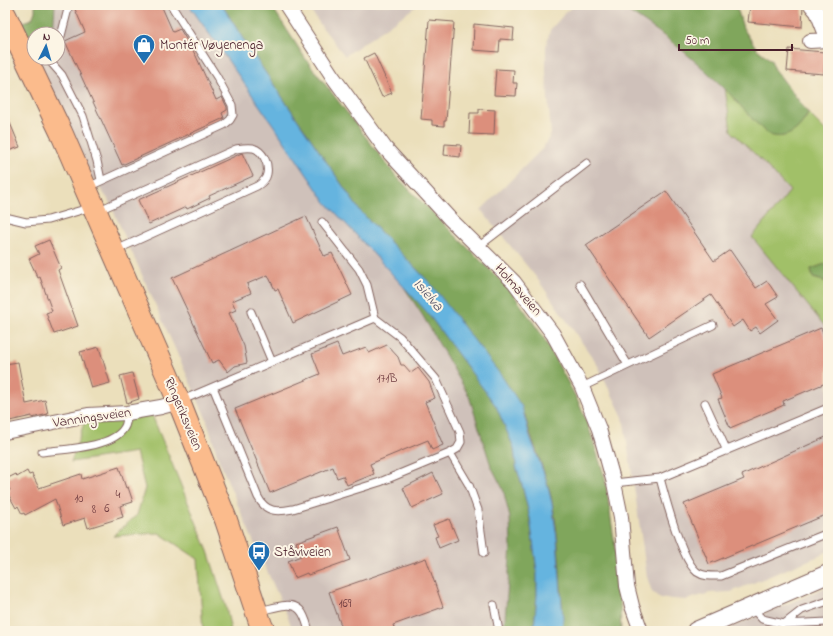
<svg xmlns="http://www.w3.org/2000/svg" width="833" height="636" viewBox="0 0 833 636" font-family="'Indie Flower',sans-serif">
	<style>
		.industrial { fill: #cfc1ba }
		.green { fill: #a1c068; stroke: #76704a }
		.forest { fill: #80a65c; stroke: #656244 }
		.water { fill: #65b4df; stroke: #586a85 }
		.building { fill: #dc8f7b }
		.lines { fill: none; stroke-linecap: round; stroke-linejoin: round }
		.service-casing { stroke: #82625d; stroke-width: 9 }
		.minor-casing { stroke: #82625d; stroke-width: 16 }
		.tertiary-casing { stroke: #82625d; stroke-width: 20 }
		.primary-casing { stroke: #82625d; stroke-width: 24 }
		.service { stroke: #fff; stroke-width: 7 }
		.minor { stroke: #fff; stroke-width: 14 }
		.tertiary { stroke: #fff; stroke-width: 18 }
		.primary { stroke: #fbbb8c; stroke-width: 22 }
		.labels { text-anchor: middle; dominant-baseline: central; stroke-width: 4; stroke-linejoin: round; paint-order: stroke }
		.number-label { font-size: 12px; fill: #6e3b3f }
		.poi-label { font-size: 14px; fill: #4a1f2b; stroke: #fcf5e5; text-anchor: start }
		.street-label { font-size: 14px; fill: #4a1f2b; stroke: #fcf5e5 }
		.water-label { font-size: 15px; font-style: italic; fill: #53536a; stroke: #fcf5e5 }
	</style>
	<rect width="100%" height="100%" fill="#fcf5e5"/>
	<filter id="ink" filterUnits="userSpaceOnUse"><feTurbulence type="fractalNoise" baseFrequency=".025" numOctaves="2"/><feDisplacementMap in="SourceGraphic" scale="8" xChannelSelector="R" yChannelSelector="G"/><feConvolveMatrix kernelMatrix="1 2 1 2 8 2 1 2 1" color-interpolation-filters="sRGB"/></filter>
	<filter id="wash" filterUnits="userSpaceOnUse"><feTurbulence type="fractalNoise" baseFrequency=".012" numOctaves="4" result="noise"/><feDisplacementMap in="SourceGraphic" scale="16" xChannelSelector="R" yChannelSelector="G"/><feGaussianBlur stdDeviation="0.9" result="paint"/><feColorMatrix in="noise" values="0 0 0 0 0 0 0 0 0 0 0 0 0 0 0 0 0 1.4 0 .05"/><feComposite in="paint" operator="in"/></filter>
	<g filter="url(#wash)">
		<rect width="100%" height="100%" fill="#ebdfbb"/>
		<path class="industrial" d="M55,5H189L276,129L324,200L402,284L423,316L469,396L491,466L503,489L510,518L511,547L504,631H293L288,617L251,536L218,458L206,418L108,199L91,177L37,58H58V34H53Z
			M307,5H418L345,56L322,27Z
			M578,5H617L625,10L645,22L696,62L725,88L731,131L760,159L790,191L819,317L828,330V551L819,556L731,592L710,593L686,600L660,598L652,592L647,577L635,493L623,417L597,364L536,277L481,210L543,148L551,134L546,73V46L550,30L567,11L574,6Z
			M828,586V631H721L804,597Z"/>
		<path class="green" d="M725,88L769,134L805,120L808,113L828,133V264L811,269L813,278L828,282V330L752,237L790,191L760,159L731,131Z
			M152,415L208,551L226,607L231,631H203L198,559L159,533L113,536L137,515L145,488L136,452L71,462L84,423Z"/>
		<path class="forest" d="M35,5H55L53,34H34V47L30,42L21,23L32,19L35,11Z
			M222,5H271L305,58L395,175L511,291L542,335L578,401L588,425L605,478L614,539L620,596L621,631H562C563,612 561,592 560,573C558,541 556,509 546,479C540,457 530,437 525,415L431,284L360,211L248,47Z
			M617,5H733L738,11L743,28L757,49L771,60L774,68L808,113C801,128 788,141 770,135C761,131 733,96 723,87C691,56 656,27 617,5Z
			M825,264H828V282L813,278L811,269Z
			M402,284L426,311L496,405L514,448L516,466L522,485L530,518L537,572V595L534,628L535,631H504L511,547L510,518L503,489L491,466L469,396L423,316Z"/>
		<path class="water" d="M189,5H222L248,47L360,211L431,284L503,378L522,407L530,436L546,479L552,503L557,538L563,618L562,631H535L534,628L537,595V572L530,518L522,485L516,466L514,448L496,406L426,311L324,200L276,129Z"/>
		<g id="blocks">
			<path class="building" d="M74,5H161L173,32L180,29L196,56L216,100L222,97L227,107V110L222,113L224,118L122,165L65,41L85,32L74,7Z
				M750,5H803L802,27L748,22Z
				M429,20L454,22L446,121H444V126L432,125V120L421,119Z
				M474,24L514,28L513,40L500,39L499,52L473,50Z
				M789,49L825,52L824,74L787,71Z
				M374,53L392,93L382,97L364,58Z
				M496,69L514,70L513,83H517L516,96L494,95Z
				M479,109L495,110L494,135L469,134L470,113H479Z
				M5,111L20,147L5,152Z
				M445,144L461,145L460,157L444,155Z
				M242,153L253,176L209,196L210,198L187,209L186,207L149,224L138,200Z
				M666,191L714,261L730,250L756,288L767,281L778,297L766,304L778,320L760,333L756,327L750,331L743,320L733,327L711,295L649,337L586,245Z
				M306,216L324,256L332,253L352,295L293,323L278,289L275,290L268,275L247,284L251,293L232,301L236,310L229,313L244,346L247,363L235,366L228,372L219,360L212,363L172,278Z
				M49,240L61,268L58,270L78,326L54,334L46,313L52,311L40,277L38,278L29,259L39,254L35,246Z
				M821,328L828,344V382L783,401L784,405L730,428L718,399L722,398L712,374Z
				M337,344L342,356L366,347L369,353L387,345L398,357L401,365H404L411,373L418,368L429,382L435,398L425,402L443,445L432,450L428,440L370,464L374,474L347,485L343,476L337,478L333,467L270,493L235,409L320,374L312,354Z
				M99,347L110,383L91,388L80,352Z
				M18,362L26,404L45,400L48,414L32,418V416L5,422V364Z
				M132,373L139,399L127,403L120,376Z
				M828,436V514L709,564L684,504L744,479L742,475Z
				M119,467L126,488L128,487L133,502L120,506L123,517L88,528L85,518L63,525L55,499L25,515L24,513L22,514L18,506L16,508L7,492L10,490L6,483L7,482L6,479L16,474L17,477L27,471L29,475L32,474L39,488L81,474L82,479Z
				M433,473L443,494L412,508L403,488Z
				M449,519L458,540L439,548L435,537L438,536L433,525Z
				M338,527L350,560L308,575L307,573L295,578L288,561L301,556L296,542Z
				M426,558L443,607L393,625L395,631H343L329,592Z"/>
		</g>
	</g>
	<g filter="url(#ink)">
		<use href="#blocks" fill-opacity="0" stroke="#82625d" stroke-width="1"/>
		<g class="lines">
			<g class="service-casing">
				<path id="service" d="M58,41L61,36L69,5
					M31,64L47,58L62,75L83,116L97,161L101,180
					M88,187L224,125L230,120L233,115L232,105L217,77L171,5
					M97,211L236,149C242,148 247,147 253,148C263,151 269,163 267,174C266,180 262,183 257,186L116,250
					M5,217L26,222L48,220L92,207
					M478,247L587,163
					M580,284L628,365
					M251,312L272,362
					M213,387L258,497C266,513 278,512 293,509L380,482L450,453L457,449L461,442L460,432L436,379L400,337L375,318L367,285L359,269L322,222
					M582,387L713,325
					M180,401L375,318
					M705,403L727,451
					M42,452C64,449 112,448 124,428C127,424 127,417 127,413
					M450,453L469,485L478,510L484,553
					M660,478C665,497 682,561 697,572C704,577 713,576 721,576L828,533
					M614,483L660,478L828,408
					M494,605L499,631
					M751,607L762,619L784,624L828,622
					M259,611C271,609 290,600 300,610C305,615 307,624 309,631
					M784,624L802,610L828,601"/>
			</g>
			<g class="minor-casing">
				<path id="minor" d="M286,5L333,77L385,148L450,219L514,282L553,334L582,387L599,429L614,483L621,517L627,586L632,606L641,631
					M811,5L817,12L828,40
					M810,41L828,40
					M5,432L88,415L127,413L161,407L179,402"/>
			</g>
			<g class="tertiary-casing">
				<path id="tertiary" d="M696,631L828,574"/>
			</g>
			<g class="primary-casing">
				<path id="primary" d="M5,15L61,132L179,402L226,520L261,625L264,631"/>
			</g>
			<use href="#service" class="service"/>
			<use href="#minor" class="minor"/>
			<use href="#tertiary" class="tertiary"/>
			<use href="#primary" class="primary"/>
		</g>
	</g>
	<defs>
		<g id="shop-pin" transform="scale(1.15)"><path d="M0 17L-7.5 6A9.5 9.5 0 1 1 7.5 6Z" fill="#1f6fb2" stroke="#fcf5e5"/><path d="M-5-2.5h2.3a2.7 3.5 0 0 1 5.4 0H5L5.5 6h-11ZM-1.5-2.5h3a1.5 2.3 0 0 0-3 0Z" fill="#fff"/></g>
		<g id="bus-pin" transform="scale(1.15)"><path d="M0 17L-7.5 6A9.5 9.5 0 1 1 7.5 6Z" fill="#1f6fb2" stroke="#fcf5e5"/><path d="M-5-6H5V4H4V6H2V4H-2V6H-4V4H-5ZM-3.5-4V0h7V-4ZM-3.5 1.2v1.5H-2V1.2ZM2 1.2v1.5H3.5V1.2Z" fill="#fff"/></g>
	</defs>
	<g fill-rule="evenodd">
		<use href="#shop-pin" x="144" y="45"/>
		<use href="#bus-pin" x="259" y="552"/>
	</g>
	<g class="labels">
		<g class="number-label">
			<text x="387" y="379">171B</text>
			<text x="118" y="495">4</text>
			<text x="79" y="499">10</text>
			<text x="107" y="509">6</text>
			<text x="94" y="510">8</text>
			<text x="345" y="604">169</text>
		</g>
		<g class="poi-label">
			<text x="160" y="45">Montér Vøyenenga</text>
			<text x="274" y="552">Ståviveien</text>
		</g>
		<g class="street-label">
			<text transform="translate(518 290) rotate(49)">Holmaveien</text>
			<text transform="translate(183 414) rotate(67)">Ringeriksveien</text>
			<text transform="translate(92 418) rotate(-8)">Vanningsveien</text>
		</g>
		<g class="water-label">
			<text transform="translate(428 295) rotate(49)">Isielva</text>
		</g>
	</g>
	<rect width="833" height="636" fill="none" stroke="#fcf5e5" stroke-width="20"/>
	<g transform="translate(46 46) rotate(5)"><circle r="19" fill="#fcf5e5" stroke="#b59f9b"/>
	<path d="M0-3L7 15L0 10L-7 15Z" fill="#1f6fb2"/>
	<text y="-6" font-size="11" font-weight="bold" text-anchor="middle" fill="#4a1f2b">N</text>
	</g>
	<path d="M679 44v6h113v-6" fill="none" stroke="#4a1f2b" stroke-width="2"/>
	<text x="685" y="44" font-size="12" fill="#4a1f2b" stroke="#fcf5e5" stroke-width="3" paint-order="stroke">50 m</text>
</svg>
